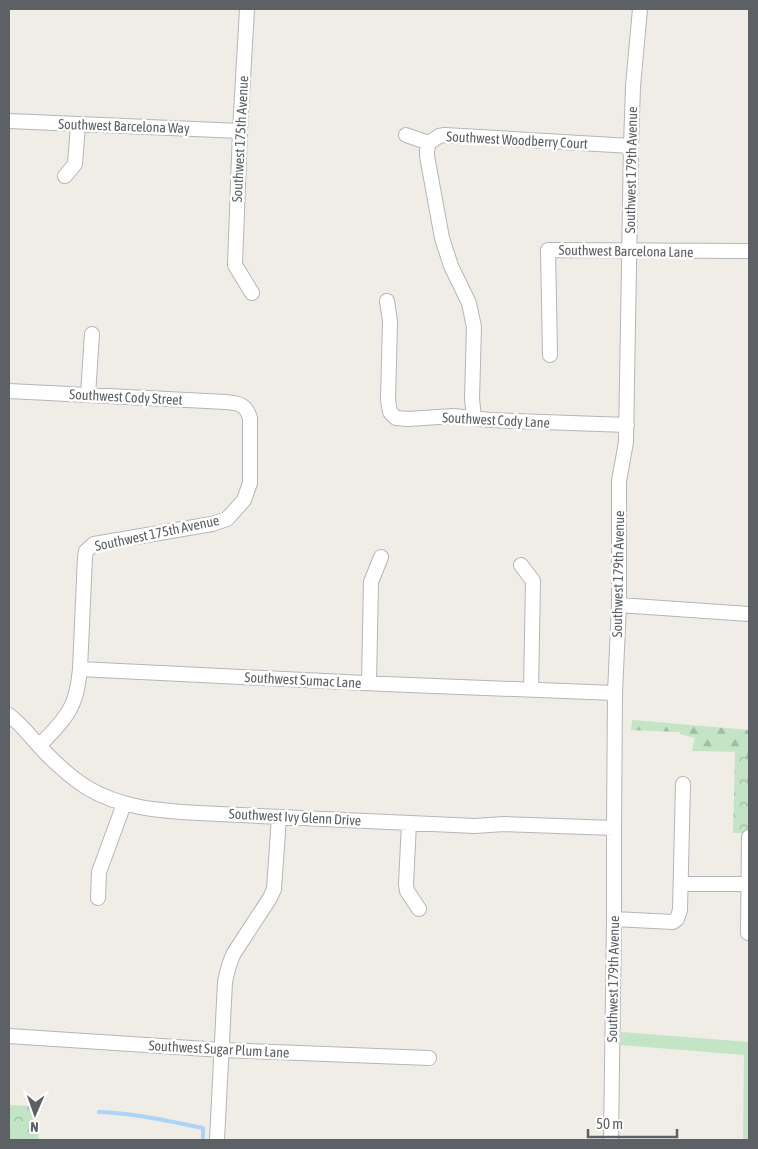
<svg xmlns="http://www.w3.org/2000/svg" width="758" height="1149" viewBox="0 0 758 1149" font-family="'Asap Condensed',sans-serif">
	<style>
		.grass { fill: #c4e4c6 }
		.forest { fill: url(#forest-firs) }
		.park { fill: url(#park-crowns) }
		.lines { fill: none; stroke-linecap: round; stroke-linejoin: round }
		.stream { stroke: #acd4f9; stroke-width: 4 }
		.street-casing { stroke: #b3b6ba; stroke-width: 16 }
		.street { stroke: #fff; stroke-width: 14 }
		.labels { text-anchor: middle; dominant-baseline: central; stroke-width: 5; stroke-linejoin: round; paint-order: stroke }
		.street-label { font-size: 14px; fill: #5d6165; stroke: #fff }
	</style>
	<defs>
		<pattern id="forest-firs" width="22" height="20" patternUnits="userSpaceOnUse" patternTransform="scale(1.25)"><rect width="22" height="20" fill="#c4e4c6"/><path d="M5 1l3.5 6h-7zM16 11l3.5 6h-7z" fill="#a2bca4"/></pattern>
		<pattern id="park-crowns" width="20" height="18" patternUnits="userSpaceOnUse" patternTransform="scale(1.25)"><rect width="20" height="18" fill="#c4e4c6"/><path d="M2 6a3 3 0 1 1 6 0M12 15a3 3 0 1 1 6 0" fill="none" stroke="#a2bca4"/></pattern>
	</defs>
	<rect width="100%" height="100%" fill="#efede6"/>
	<path class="grass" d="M621,1032L749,1042V1140H743L744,1055L621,1045Z"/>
	<path class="forest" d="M632,720L749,730V787C744,776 747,764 743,752L692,751L695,738L680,734V732L631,730Z"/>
	<path class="park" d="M735,752H743L747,759L746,761V779L749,787V831H746L745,876H742L743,833H733Z
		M9,1105L36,1106L39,1140H9Z"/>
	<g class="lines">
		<path class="stream" d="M99,1112C134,1113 168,1121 203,1128V1140"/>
		<g class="street-casing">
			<path id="street" d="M247,9L240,131L235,265L252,293
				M9,121L240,131
				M406,135L429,143L439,136L445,135L631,146
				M429,143L427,150V156L442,238L451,266L469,303L474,327L472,399L474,417
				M65,176L75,164L78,125
				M387,301L390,321L388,400L390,412L396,418L408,419L454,416L490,420L627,425
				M550,355L548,250L749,251
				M9,391L226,402C240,403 246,405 250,418V483L244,500L227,519L212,524L94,544L86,551L85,557L80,669
				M88,395L92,334
				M521,565L533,581L531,690
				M619,605L749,614
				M369,683L371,582L381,557
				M9,715C22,725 29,735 40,747C54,762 69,776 86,787C120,808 160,811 199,813C219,814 239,815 259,816C331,820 403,822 475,826L504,824L614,828
				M39,746C53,731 69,717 75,697C78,688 79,678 80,669L385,684L615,693
				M409,823L406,884L407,891L419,909
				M681,884H748
				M98,898L99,872L124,804
				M614,919L673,922L677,919L680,910L683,784
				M748,933L749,837
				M9,1036L222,1050L429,1058
				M217,1140L225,982C227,972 229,963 234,953L270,898L274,889L279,817
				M611,1140L614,919V828L615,693L619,605V481L626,442L631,146L633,86L640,9"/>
		</g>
		<use href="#street" class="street"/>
	</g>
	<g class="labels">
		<g class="street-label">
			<text transform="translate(124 126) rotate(2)">Southwest Barcelona Way</text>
			<text transform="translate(240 139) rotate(-87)">Southwest 175th Avenue</text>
			<text transform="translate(517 140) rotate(3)">Southwest Woodberry Court</text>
			<text transform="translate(631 170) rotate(-89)">Southwest 179th Avenue</text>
			<text transform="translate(626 251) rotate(1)">Southwest Barcelona Lane</text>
			<text transform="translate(126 397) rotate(3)">Southwest Cody Street</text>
			<text transform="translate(496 420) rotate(3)">Southwest Cody Lane</text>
			<text transform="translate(157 533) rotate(-12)">Southwest 175th Avenue</text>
			<text transform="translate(618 574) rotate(-89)">Southwest 179th Avenue</text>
			<text transform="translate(303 680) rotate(3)">Southwest Sumac Lane</text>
			<text transform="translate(295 817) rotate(3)">Southwest Ivy Glenn Drive</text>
			<text transform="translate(613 979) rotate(-89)">Southwest 179th Avenue</text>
			<text transform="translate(219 1049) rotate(3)">Southwest Sugar Plum Lane</text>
		</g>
	</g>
	<rect width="758" height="1149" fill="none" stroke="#5d6165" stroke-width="20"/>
	<g transform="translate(35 1114) rotate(182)" stroke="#ffffff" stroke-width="4" paint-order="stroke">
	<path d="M0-4L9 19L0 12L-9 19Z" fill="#5d6165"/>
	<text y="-8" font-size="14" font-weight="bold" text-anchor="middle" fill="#5d6165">N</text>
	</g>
	<path d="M588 1129v8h89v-8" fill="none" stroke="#5d6165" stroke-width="2.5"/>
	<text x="596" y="1129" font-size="15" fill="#5d6165" stroke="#ffffff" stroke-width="4" paint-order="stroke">50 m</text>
</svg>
